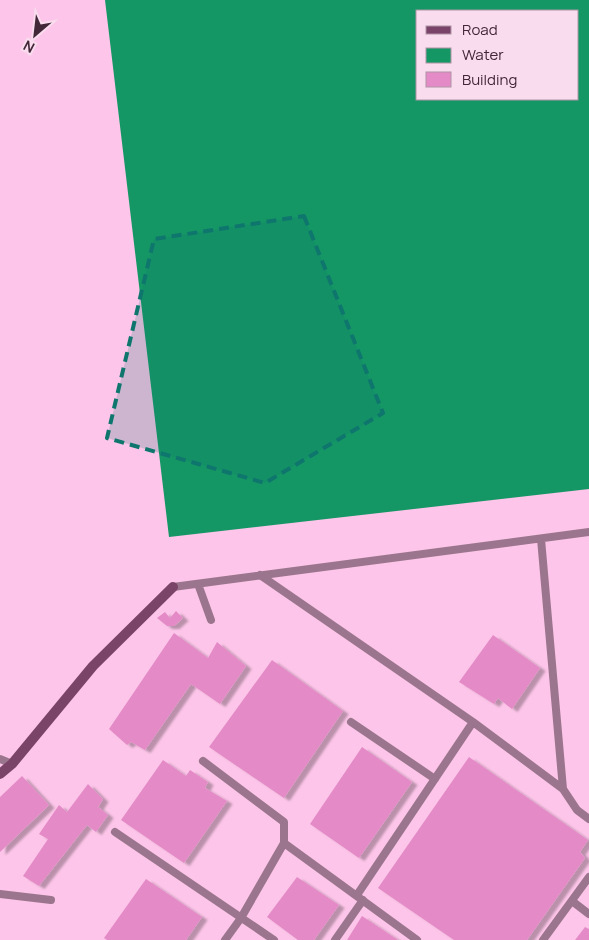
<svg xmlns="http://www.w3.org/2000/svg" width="589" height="940" viewBox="0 0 589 940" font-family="Manrope,sans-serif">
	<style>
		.water { fill: #159765; fill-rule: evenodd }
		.building { fill: #e48bc7; filter: url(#shadow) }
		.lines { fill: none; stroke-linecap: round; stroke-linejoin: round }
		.lane { stroke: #9b758d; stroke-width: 8 }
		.secondary { stroke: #7a4469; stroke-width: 10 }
		.marked { fill: #0f766e; fill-opacity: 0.2; stroke: #0f766e; stroke-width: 4; stroke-dasharray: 10 6; stroke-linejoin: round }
	</style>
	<defs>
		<filter id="shadow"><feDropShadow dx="5.5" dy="3" stdDeviation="1" flood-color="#0004"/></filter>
	</defs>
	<rect width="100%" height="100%" fill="#fdc5e9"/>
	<path class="water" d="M105,0H589V489L169,537ZM418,11H578V99H418Z"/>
	<path class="building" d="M176,611L183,618L174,626H167L157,618L165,612L170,618Z
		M174,633L208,658L217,642L246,666L220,704L191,684L145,750L131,742L127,745L109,729Z
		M493,635L540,668L512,709L498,698L494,704L459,682Z
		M272,660L343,711L284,798L209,747Z
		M362,747L412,782L359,858L310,824Z
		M469,757L588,840L580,852L585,858L527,940H454L378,888Z
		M163,760L186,776L190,770L208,782L205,788L227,801L184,863L121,820Z
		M22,776L49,805L0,852V797Z
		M88,784L103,799L98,807L108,815L96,832L87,825L39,886L23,876L48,839L39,834L59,805L67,812Z
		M297,877L339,905L314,940H298L267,917Z
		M146,879L202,917L186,940H107L104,938Z
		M362,916L398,940H347Z
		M585,927L589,929V940H575Z"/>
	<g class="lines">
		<path class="lane" d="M541,539L563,789
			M260,575L473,722L563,789L577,810L589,819
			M198,584L211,620
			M173,587L589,532
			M351,722L435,779
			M0,759L12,764
			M203,761L284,822V843L417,940
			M115,832L274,940
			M0,894L51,900
			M357,895L473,722
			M572,901L589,914
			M225,940L241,918L284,843
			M335,940L363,900
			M543,940L589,877"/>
		<path class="secondary" d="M0,774L12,764L93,666L173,587"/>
	</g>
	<path class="marked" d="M304,216L383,413L265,483L107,438L154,239Z"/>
	<rect x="416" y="10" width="162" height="90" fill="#f9dcee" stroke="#b094a6"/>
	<rect x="426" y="26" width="25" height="8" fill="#7a4469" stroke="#b094a6"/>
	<text x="462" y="35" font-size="15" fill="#422739">Road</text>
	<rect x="426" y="48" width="25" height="15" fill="#159765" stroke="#b094a6"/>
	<text x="462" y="60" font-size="15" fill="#422739">Water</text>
	<rect x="426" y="72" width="25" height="15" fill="#e48bc7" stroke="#b094a6"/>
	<text x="462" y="85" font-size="15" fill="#422739">Building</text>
	<g transform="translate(35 35) rotate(208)" stroke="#f9dcee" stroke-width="4" paint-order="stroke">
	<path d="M0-4L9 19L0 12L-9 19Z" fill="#422739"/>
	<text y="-8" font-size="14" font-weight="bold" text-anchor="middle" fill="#422739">N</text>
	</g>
</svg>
